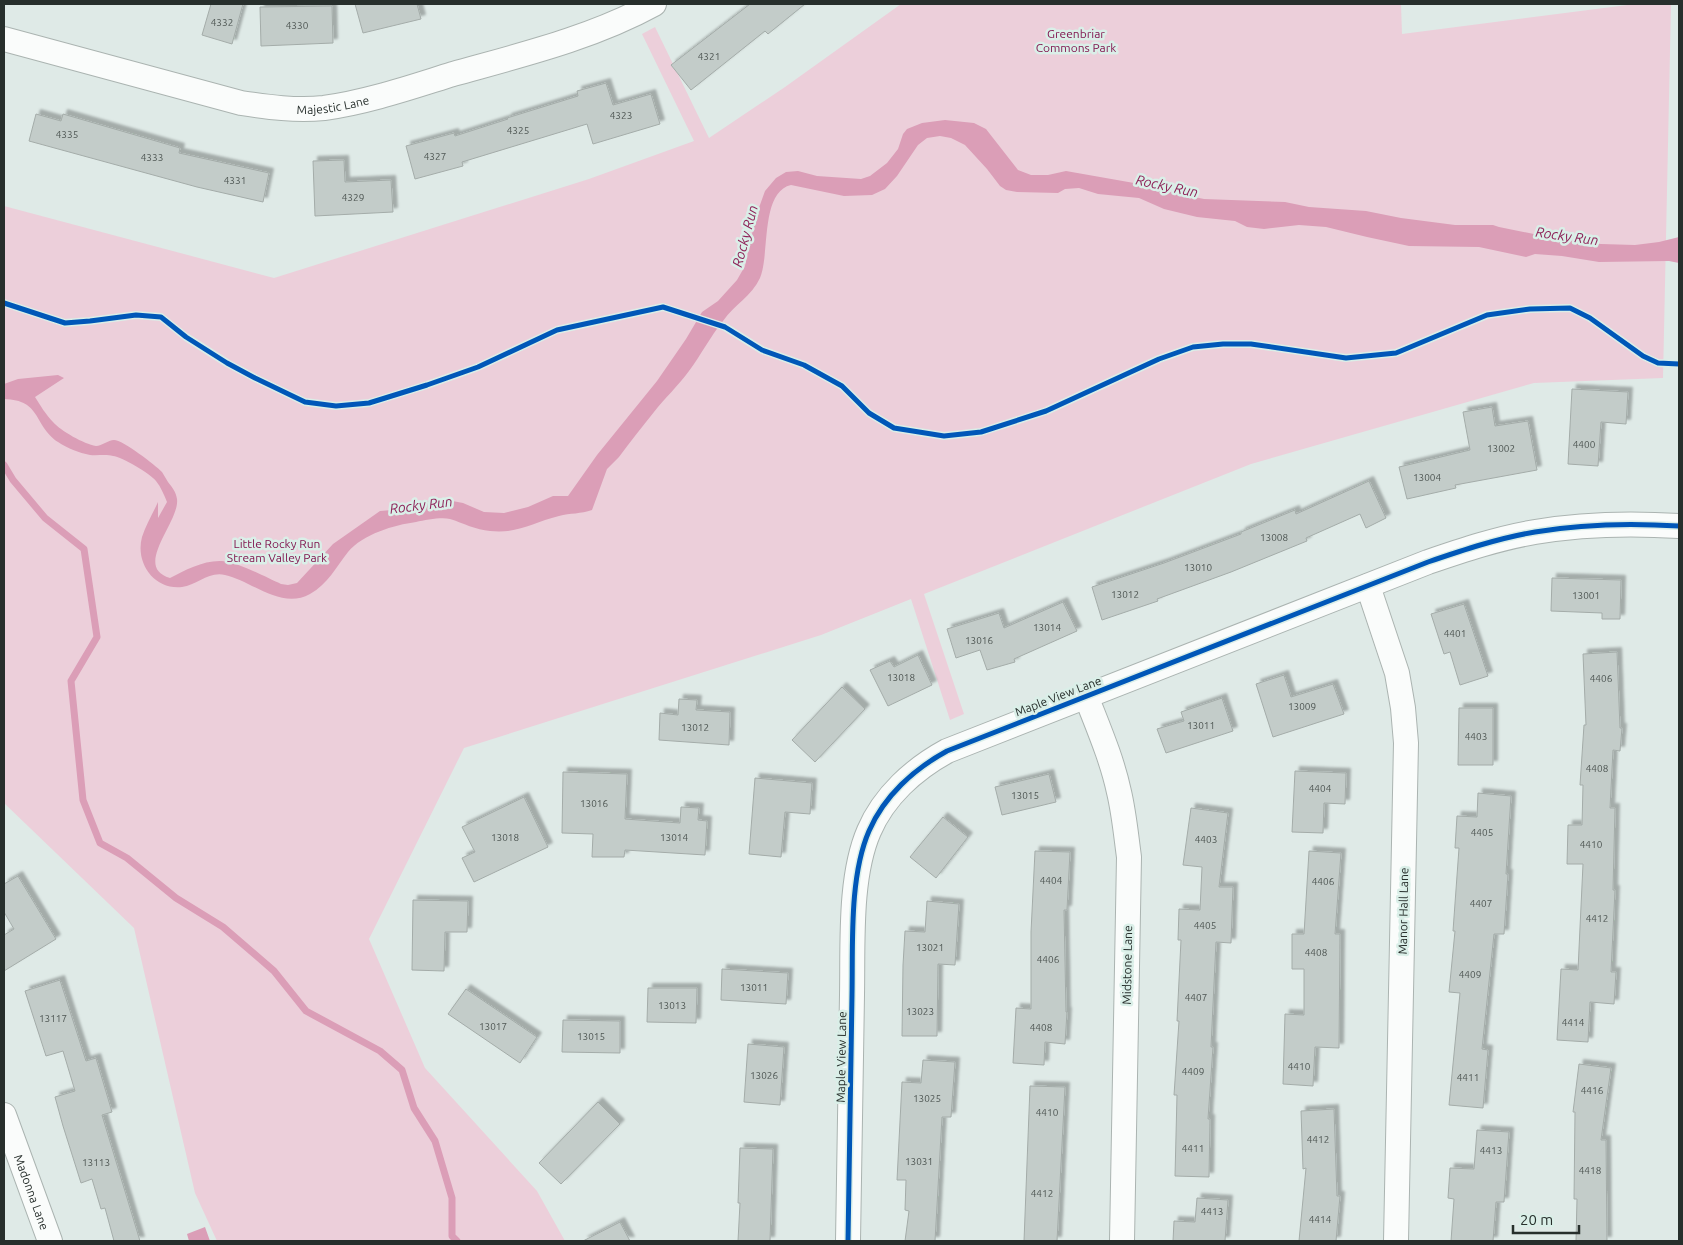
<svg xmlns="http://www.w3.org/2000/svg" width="1683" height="1245" viewBox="0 0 1683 1245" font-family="Ubuntu,sans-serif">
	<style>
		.green { fill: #eccfda }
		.water { fill: #db9eb7 }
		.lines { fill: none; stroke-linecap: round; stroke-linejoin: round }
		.stream { stroke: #db9eb7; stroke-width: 7 }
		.building { fill: #c3ccc9; stroke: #a4aca9; filter: url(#shadow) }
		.street-casing { stroke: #abb4b1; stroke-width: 26 }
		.street { stroke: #fafcfb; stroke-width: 24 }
		.cycleway-casing { stroke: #daefe8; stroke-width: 8 }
		.cycleway { stroke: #0057b8; stroke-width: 5 }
		.labels { text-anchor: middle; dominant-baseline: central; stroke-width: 5; stroke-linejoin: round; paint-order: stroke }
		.number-label { font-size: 10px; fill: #4e5653 }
		.park-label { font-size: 12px; fill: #7f114c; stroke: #daefe8 }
		.street-label { font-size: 12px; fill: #272f2c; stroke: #daefe8 }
		.water-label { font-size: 14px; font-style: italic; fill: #8e2258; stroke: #daefe8 }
	</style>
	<defs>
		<filter id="shadow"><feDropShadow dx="4.5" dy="-4.5" stdDeviation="1" flood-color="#0004"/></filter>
	</defs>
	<rect width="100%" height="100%" fill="#dfeae7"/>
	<path class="green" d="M901,4H1401L1402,34L1635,4H1671L1663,378L1534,383L1251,464L924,594L964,714L950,720L911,599L821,635L464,748L369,939L425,1068L537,1191L565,1241H217L195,1193L134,928L4,803V206L274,278L589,179L694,141L642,34L655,27L709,138L785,87Z"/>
	<path class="water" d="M945,120L974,123L986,129L1018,170L1031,175H1048L1066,171L1151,186L1165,191L1204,199L1285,202L1309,207L1366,211L1401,218L1455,225H1493L1499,227L1559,239L1601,244L1635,245L1659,242L1679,237V263L1669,261L1599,262L1562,256L1535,254L1526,257L1479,247L1409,246L1367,237L1326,227L1299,225L1264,229L1247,227L1235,221L1197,217L1164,209L1139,198L1098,194L1079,188L1065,189L1058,193L1017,192L1006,190L1000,186L987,169L965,145L951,138L940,136L927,138L918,145L897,176L885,189L872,195L844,196L791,185C760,192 770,255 760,278C752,296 734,305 723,321C710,337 701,355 689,371C678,386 665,398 654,412C642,427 630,442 619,457L607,469L592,510C581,514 570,513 559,516C533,522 519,534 490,531C476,530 463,523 450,519C441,517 426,520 416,522C394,525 363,534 348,552C336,567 328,584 310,594C281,610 252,581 225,575C209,571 197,585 182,587C154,590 135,563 142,537C146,525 153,513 158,502V518L167,502C164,495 161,487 156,481C151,474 122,457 113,456C106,454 97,456 90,455C79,453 67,448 58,442C33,425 42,400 4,399V384L18,379L58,375L64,378L35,397C40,405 46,415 53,422C61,431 84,444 96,446C102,446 108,440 114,440C123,440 155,465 162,472C164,475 166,479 168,482C172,487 176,492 177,499C180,522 132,567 170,578C185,570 204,560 222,561C238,562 265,577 281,584L288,585L297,583L333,544L380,511L404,509L428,501L442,499L463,503L484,512L504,513L528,507L553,496H568L597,455L657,381L686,339L702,312L718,301L737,280L745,266L756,216L765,191L776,178L786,172L798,171L817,176L861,179L870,176L887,163L898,149L903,134L907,129L922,123Z
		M205,1227L210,1241H189L187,1234Z"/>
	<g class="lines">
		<path class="stream" d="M4,465L13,480L45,518L84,549L97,637L71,681L83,800L100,843L127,858L176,898L223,927L274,971L306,1011L380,1051L402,1070L414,1108L435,1141L452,1198V1236L457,1241"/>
	</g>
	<path class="building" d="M211,4H243L232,44L202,35Z
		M355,4H417L421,19L363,33Z
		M750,4H805L768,34L765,31L691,90L671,65Z
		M332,6L333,43L261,46L260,7Z
		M606,83L613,105L651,94L660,124L593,144L587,124L462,162L463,166L415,179L406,146L454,133L455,136L508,119L507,118L578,96L577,91Z
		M36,114L61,121L63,114L180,148L179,153L269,173L263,202L197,187L29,141Z
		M344,160L345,182L391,180L393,212L315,216L313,161Z
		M1572,389L1628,392L1626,424L1601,422L1598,466L1568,464Z
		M1492,407L1495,426L1528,421L1537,470L1455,485L1456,488L1407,499L1399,467L1470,450L1463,412Z
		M1369,481L1386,518L1366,528L1360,514L1306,538L1307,541L1231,572L1157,599L1158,601L1102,620L1092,587L1164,563L1241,534V532L1295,510L1296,514Z
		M1552,578L1621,580L1620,619H1602V613L1551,611Z
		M1063,602L1077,631L1014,659L1015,662L987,670L980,650L956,658L947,629L999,613L1004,628Z
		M1464,604L1488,676L1460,685L1450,652L1444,654L1431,614Z
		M1617,652L1620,728H1622L1620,751L1613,750L1610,808H1615L1613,890H1615L1611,972H1616L1614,1004L1590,1002L1588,1042L1557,1040L1561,969L1578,970L1583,864H1567L1568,825H1582L1583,785H1580L1584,725H1586L1583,654Z
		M918,655L932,685L888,706L870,670L890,661L894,667Z
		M1284,675L1291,697L1333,684L1344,714L1273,737L1256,684Z
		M842,687L865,709L815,762L792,740Z
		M1222,698L1233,731L1166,753L1157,729L1184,721L1181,712Z
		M679,699L697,700L696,710L730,712L729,745L659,740L660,713L678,715Z
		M1459,708H1493V765H1458Z
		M1295,771L1346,773L1345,804L1324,803L1323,833L1292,832Z
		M563,772L627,774L625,819L680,823L681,807L699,808L698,820L707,821L705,855L625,850L624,857H592L593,834L562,833Z
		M1049,774L1056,802L1002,815L995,787Z
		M755,778L812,783L810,814L785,812L781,857L749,854Z
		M1478,793L1511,796L1506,874H1508L1504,934H1494L1482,1049L1488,1050L1483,1108L1449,1105L1460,993L1449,992L1455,931H1453L1459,848H1455L1457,816L1477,817Z
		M524,797L548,847L474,882L462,858L475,852L462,827Z
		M1191,808L1228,813L1219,887H1233L1231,943L1216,942L1211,1047H1213L1208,1119H1210L1209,1177L1175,1176L1177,1095H1174L1179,1021H1177L1181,940H1178L1179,909L1200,910L1202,867L1183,865Z
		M943,817L968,837L936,878L910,857Z
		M1035,851L1070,852L1067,910H1064L1066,1012H1067L1065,1044L1045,1042L1044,1065L1013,1063L1016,1008L1031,1009V932Z
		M1309,851L1341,853L1335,934H1340L1339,1048L1315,1047L1313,1086L1283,1084L1285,1014L1304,1015V969H1292V934H1304Z
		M18,876L56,939L4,971V935L14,929L4,912V884Z
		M413,900L468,901L467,932H445L444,971L412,970Z
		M927,901L959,904L955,965L938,964L937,1036H902L903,965L905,931L925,932Z
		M722,969L788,973L786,1004L721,1000Z
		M60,980L86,1061L96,1058L112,1112L102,1115L140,1241H114L105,1208L101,1209L92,1179L81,1183L63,1126L55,1097L75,1091L63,1051L46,1056L25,991Z
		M648,988H697L696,1023L647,1022Z
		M466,989L537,1037L520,1063L448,1014Z
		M563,1020L620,1021V1053L562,1052Z
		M748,1044L784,1047L780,1105L744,1102Z
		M923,1060L955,1062L951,1117H942L935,1241H905L909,1211L905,1210L906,1180H897L902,1082L921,1083Z
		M1579,1064L1611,1068L1601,1140H1606L1607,1241H1576L1577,1199H1574L1575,1112H1573Z
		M1030,1086L1065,1087L1057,1241H1024Z
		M598,1102L620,1124L561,1184L539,1163Z
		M1334,1109L1337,1196H1340L1336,1241H1299L1306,1168L1303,1169L1301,1111Z
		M1477,1130L1509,1132L1504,1202H1496L1493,1241H1451L1454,1199L1448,1198L1450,1168L1474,1169Z
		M740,1148L773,1149L770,1241H738L740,1203H738Z
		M1197,1198L1228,1200L1225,1241H1173L1174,1221L1195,1222Z
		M620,1222L630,1241H583Z"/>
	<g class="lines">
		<g class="street-casing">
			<g id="street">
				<path id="s1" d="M4,39L241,103C268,107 296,111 324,108C368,102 411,87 453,74C521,55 592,38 654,4"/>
				<path d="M1368,586L1397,673L1403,708L1406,743L1396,1241"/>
				<path d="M1086,696C1098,727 1112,759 1119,792C1124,813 1126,835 1129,857L1122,1241"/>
				<path id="s2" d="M4,1115L50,1241"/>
				<path d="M848,1241C849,1159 850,1077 852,995C853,945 849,877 869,831C884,796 914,769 947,751L1428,562C1463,550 1499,538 1535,532C1582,524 1631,523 1679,526"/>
			</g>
		</g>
		<use href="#street" class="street"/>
		<g class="cycleway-casing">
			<path id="cycleway" d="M4,303L65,323L90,321L136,315L161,317L186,337L227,363L255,378L305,402L336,406L369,403L427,385L478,367L557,330L663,307L725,327L762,350L804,365L842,386L869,413L894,428L944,436L981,432L1046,411L1159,359L1193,347L1223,344H1251L1346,358L1396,353L1487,315L1530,309L1570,308L1590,318L1643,356L1658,363L1679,364
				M848,1241C849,1159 850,1077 852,995C853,945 849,877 869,831C884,796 914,769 947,751L1428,562C1463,550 1499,538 1535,532C1582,524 1631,523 1679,526"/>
		</g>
		<use href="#cycleway" class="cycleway"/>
	</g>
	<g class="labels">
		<g class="number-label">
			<text x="222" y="22">4332</text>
			<text x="297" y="25">4330</text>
			<text x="709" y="56">4321</text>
			<text x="621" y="115">4323</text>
			<text x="518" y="130">4325</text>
			<text x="67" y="134">4335</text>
			<text x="435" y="156">4327</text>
			<text x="152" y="157">4333</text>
			<text x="235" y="180">4331</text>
			<text x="353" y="197">4329</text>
			<text x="1584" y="444">4400</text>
			<text x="1501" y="448">13002</text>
			<text x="1427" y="477">13004</text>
			<text x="1274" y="537">13008</text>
			<text x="1198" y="567">13010</text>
			<text x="1125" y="594">13012</text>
			<text x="1586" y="595">13001</text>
			<text x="1047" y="627">13014</text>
			<text x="1455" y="633">4401</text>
			<text x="979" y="640">13016</text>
			<text x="901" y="677">13018</text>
			<text x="1601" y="678">4406</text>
			<text x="1302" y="706">13009</text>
			<text x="1201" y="725">13011</text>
			<text x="695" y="727">13012</text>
			<text x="1476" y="736">4403</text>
			<text x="1597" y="768">4408</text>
			<text x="1320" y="788">4404</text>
			<text x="1025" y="795">13015</text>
			<text x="594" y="803">13016</text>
			<text x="1482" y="832">4405</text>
			<text x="505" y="837">13018</text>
			<text x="674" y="837">13014</text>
			<text x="1206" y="839">4403</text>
			<text x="1591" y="844">4410</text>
			<text x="1051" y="880">4404</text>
			<text x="1323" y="881">4406</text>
			<text x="1481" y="903">4407</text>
			<text x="1597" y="918">4412</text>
			<text x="1205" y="925">4405</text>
			<text x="930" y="947">13021</text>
			<text x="1316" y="952">4408</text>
			<text x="1048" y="959">4406</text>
			<text x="1470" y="974">4409</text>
			<text x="754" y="987">13011</text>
			<text x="1196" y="997">4407</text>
			<text x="672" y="1005">13013</text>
			<text x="920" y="1011">13023</text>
			<text x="53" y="1018">13117</text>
			<text x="1573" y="1022">4414</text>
			<text x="493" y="1026">13017</text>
			<text x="1041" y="1027">4408</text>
			<text x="591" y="1036">13015</text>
			<text x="1299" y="1066">4410</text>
			<text x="1193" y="1071">4409</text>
			<text x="764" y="1075">13026</text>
			<text x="1468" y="1077">4411</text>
			<text x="1592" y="1090">4416</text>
			<text x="927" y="1098">13025</text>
			<text x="1047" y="1112">4410</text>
			<text x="1318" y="1139">4412</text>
			<text x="1193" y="1148">4411</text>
			<text x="1491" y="1150">4413</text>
			<text x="919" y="1161">13031</text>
			<text x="96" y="1162">13113</text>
			<text x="1590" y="1170">4418</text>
			<text x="1042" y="1193">4412</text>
			<text x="1212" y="1211">4413</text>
			<text x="1320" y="1219">4414</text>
		</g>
		<g class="park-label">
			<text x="1076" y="33">Greenbriar<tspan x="1076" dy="14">Commons Park</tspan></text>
			<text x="277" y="543">Little Rocky Run<tspan x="277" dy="14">Stream Valley Park</tspan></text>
		</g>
		<g class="street-label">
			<text stroke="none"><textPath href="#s1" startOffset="338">Majestic Lane</textPath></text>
			<text transform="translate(1058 696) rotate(-21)">Maple View Lane</text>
			<text transform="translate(1403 911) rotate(-89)">Manor Hall Lane</text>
			<text transform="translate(1127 965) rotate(-89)">Midstone Lane</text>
			<text transform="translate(841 1057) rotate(-89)">Maple View Lane</text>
			<text stroke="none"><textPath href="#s2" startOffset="82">Madonna Lane</textPath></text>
		</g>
		<g class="water-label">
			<text transform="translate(1167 186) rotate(12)">Rocky Run</text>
			<text transform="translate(745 236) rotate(-75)">Rocky Run</text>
			<text transform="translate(1567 236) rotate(8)">Rocky Run</text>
			<text transform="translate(421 505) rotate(-7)">Rocky Run</text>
		</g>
	</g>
	<rect width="1683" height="1245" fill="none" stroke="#272f2c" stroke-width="10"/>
	<path d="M1513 1225v8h66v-8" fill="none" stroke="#272f2c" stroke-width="2.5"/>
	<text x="1520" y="1225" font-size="15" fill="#272f2c" stroke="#daefe8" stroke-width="4" paint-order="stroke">20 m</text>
</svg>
